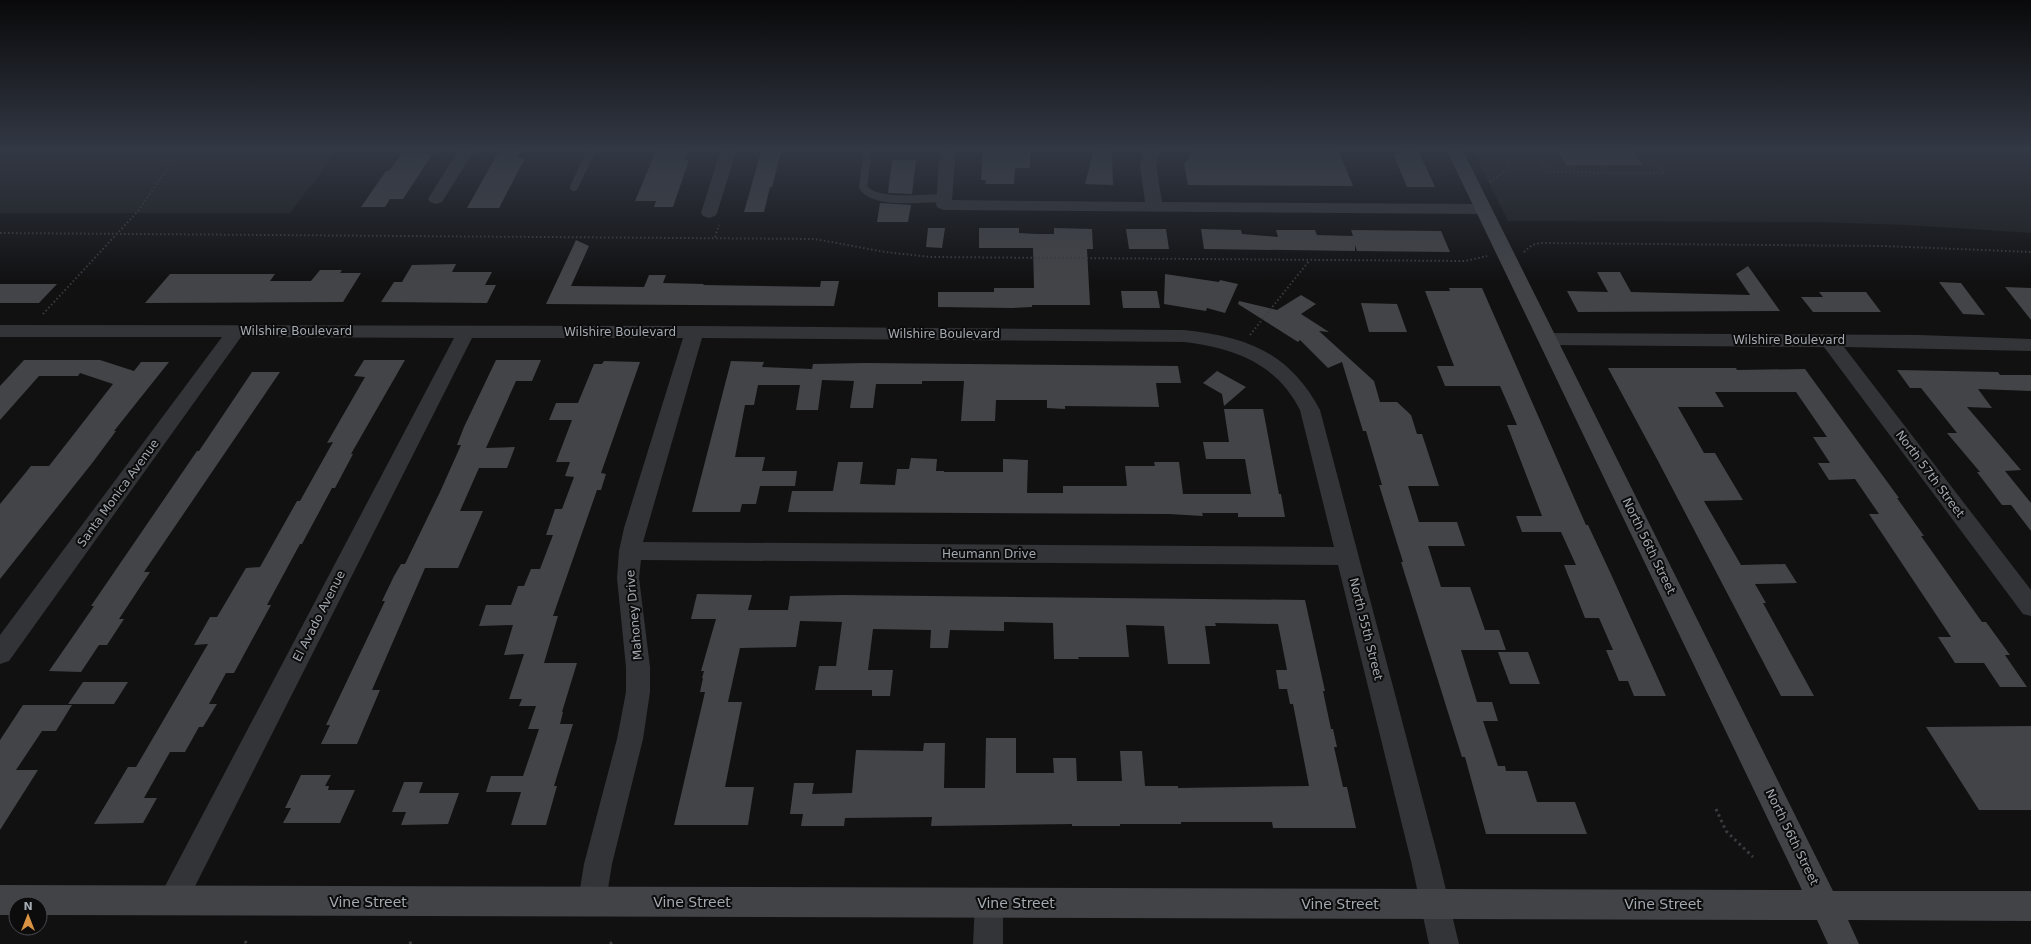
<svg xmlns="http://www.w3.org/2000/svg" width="2031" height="944" viewBox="0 0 2031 944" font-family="'DejaVu Sans',sans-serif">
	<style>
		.built { fill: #1d1e1f }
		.building { fill: #434447 }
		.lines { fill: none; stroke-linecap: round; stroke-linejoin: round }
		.path-far1 { stroke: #393b3e; stroke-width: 2; stroke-dasharray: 1.5 2.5; stroke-linecap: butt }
		.path { stroke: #393b3e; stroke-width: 3; stroke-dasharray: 2.5 3.5; stroke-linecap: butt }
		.lane { stroke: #333437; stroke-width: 8 }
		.street { fill: #333437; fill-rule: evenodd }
		.secondary { fill: #414347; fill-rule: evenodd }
		.labels { text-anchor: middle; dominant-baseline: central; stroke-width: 4; stroke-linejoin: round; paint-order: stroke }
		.street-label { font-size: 12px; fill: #a4aab1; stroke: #0c0c0d }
		.near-street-label { font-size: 14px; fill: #a4aab1; stroke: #0c0c0d }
	</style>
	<rect width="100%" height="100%" fill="#111112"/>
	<path class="built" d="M0,149H339L290,213H0Z
		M1472,149H2031V233L1908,225L1813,222L1508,221Z"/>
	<path class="building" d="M500,149H522L517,158H525L499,208H467Z
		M1094,149H1112L1113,185L1085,184Z
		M1195,149H1338L1353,186L1188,185L1184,164Z
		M1401,149L1418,150L1435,187H1407L1393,153H1403Z
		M1556,149H1631L1643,165H1566Z
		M656,151H688L685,160H689L673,207H654L656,201H635Z
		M761,152H781L772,187H770L764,212H744Z
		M983,152H1030V168H1015L1014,184H985L986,180H981Z
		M402,153H433L403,199H390L385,207H361L386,171H389Z
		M892,160H916L912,194L888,193Z
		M880,203L911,205L908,222H877Z
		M928,228H945L942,248L926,247Z
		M979,228H1019V233L1037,234H1054V228L1092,229L1093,249H1087L1090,305H1032V307L1012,308L938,307V292H994V288H1034L1033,248H979Z
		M1126,229H1166L1169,249H1129Z
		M1201,229L1241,230L1242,234L1278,237L1276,230H1315L1317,235L1353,236L1351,230L1441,231L1450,252L1357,251L1355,245V251L1204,249Z
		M576,240L589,246L571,286L644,287L649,275H666L663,283L704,284L703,285L820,287L821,281H839L834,306L546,304Z
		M456,264L452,272H492L485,285H496L487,303L381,302L394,282H402L412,265Z
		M1748,266L1780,311L1578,312L1567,291L1608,292L1597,272H1620L1631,292L1750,295L1736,274Z
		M320,270H342L340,273H361L343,302L145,303L170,274H275L270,281H311Z
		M1165,274L1219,282L1220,280L1238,284L1225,313L1207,308L1206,311L1164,304Z
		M1939,282L1961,283L1985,315L1963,314Z
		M0,284H57L39,303H0Z
		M2005,287L2031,288V320Z
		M1449,288H1482L1586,525H1588L1610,572L1666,696H1634L1628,681H1619L1606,650H1613L1599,618H1585L1564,565H1576L1561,532H1522L1516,516H1542L1507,425H1517L1500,386H1445L1437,366H1454L1425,291H1450Z
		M1121,291H1157L1160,308H1123Z
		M1819,292H1866L1881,312H1813L1801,297H1823Z
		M1301,295L1316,304L1301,314L1329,332L1319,331L1374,381L1380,402H1397L1411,415L1417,434H1422L1439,486H1408L1419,522H1457L1465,546H1428L1441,587H1470L1485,630H1499L1506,650H1461L1477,702H1492L1498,721H1483L1498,766H1505L1506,771H1527L1537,802H1575L1587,834H1486L1465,757H1462L1401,562H1403L1379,485H1382L1366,431H1363L1342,362L1328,368L1300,340L1298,342L1238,304L1239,301L1277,310Z
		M1361,303L1397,304L1407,332H1369Z
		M24,360H100L134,371L141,362H169L114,431H116L93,462L0,579V504L31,466H49L113,384L80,373L78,376H39L0,420V386Z
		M364,360H405L351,454H353L335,488H332L302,544H300L267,605H271L234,673H226L209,704H217L203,727H199L185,752H170L144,798H157L143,823L94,824L128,767H136L208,644L194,645L210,617H217L246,568L260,567L297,501H300L333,442L327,443L365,377L354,376Z
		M496,360H541L532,381H516L486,448L515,447L507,468H479L460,511H483L458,568H425L372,690H380L357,744H321L330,725H326L385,601H382L394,576L401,564H405L440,492L461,445H457L464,427Z
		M604,361L640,362L601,473L606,474L601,490H597L553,616H558L544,663H577L562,712H563L560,724H573L554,786H557L546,825H511L521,792H486L491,776H523L539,729H528L536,706H519L522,699H509L524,654L504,655L513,625L479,626L486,605H511L518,586H524L531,569H540L553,535H546L555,509H562L574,477L565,476L570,462H556L572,420H549L556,403H578L594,364H602Z
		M731,361L764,362L762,367L812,369L813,364L866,363L1178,366L1181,383H1156L1159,407L1065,406V409L1047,408V400H996L995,421H961L964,381H922V384H876L873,408H850L854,381L822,380L818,410H796L800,385H758L754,405H745L735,457H765L762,471H797L795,486H760L756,504H742L740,512H692Z
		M1608,368H1736L1737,370L1805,369L1899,498H1897L1924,536H1921L1982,622H1986L2010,655H2005L2027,687H2000L1984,663H1955L1938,637H1951L1869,514H1879L1855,479L1829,480L1818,463H1830L1813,437H1827L1796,392H1715L1724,407H1678L1704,453H1715L1743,500L1704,501L1741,565L1785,564L1797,583L1755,584L1766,603H1763L1814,696H1781L1657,459Z
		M1897,370L1998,372L2000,375H2031V391L1978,389L1992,408L1967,407L2021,470L2005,471L2031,503V531L2011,505H2002L1977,472H1980L1947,433H1957L1921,388H1910Z
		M1217,371L1246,387L1224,406L1222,394L1203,383Z
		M252,372H280L144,572H150L119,619H124L107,645H99L81,672L49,671L94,606H91L197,451H199Z
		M1224,409H1263L1279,494H1281L1285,517H1238V513H1202L1203,516L1169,514L788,512L792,491H833L838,462H863L860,484L895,485L897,469H909L911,458L937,459L936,471H944V472H1003V459L1028,460L1027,493H1063V486H1127L1125,466H1155L1154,462H1179L1183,494H1251L1245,459H1206L1203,442H1229Z
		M697,594L752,595L748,610H788L790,596L842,595L1305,600L1325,691H1323L1331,729H1333L1337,747H1334L1343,787H1347L1356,828H1273L1272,822H1181V824H1120V826H1072V824L931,826L932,817L845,818L844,826H801L803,814H790L794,783H814L812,794L852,793L856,750L923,751L924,743H945L944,788H985L986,738H1016V773H1054L1053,758H1076L1077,781H1122L1120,751H1142L1145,786H1178V788L1309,786L1293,704H1290L1287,689H1279L1276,670H1287L1278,624L1215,623L1216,626H1205L1210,664H1168L1164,626L1126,625L1129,657H1078L1079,659H1054L1053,623L1004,622V631L950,630L948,648H930L931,630L873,629L868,670H893L890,696H872V690H815L819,666H836L842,622L800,621L796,647L740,648L728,702H742L725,787H754L748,825H674L705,692H700L703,678H702L704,671H701L716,619H691Z
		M1498,652H1528L1540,684H1510Z
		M83,682H128L114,704H68Z
		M23,705H72L56,731H42L16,770H38L0,830V740Z
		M2031,726V810H1979L1926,727Z
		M301,775H331L325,786H329L328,790H355L340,823H283L291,808H285Z
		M404,782H423L419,793H459L448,824L401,825L406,812H392Z"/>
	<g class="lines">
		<path class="path-far1" d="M1535,149L1547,172L1664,173L1653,158
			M1571,165L1575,172
			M1605,165L1609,172
			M1490,182L1508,169L1509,161L1504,149
			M0,233L815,239L885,252L931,257L1465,261L1487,256
			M715,237L719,225
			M1524,252L1532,245L1540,243L1885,246L2031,252
			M43,314L138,211L181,149
			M1250,335L1309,261"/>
		<path class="path" d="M1716,809L1726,831L1753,857
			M245,941L247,944
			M410,944L411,941
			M610,944L614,941"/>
		<path class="lane" d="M868,149L863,187C874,205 925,198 944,198
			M574,187L592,149"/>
		<path class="street" d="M459,149H475L442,202L436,204L430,202L428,199Z
			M721,149H737L717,213L715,216L709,218L703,216L701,213Z
			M940,149H956L952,200L1145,202L1140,165L1144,149H1160L1156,165L1162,202L1483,204L1489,206L1491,209L1489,212L1483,214L944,210L938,208L936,205Z
			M0,325L694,326L1184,330C1247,337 1289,352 1320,410L1439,861L1459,944H1429L1411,861L1338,565L641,560L639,578L650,667V692L643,739L612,864L606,901L602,911L592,915L582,911L578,901L584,864L617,739L626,692V667L617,578L619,551L624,528L683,338H472L183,910L173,914L163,910L159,900L163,890L454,338L241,337L9,661L0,664V635L222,337H0ZM702,338L1184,342C1234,348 1276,363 1300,410L1334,547L643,542Z
			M1547,333L1919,335L2031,339V351L1844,347L2031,590V616L2023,614L1824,347L1547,345L1540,343L1538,339L1540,335Z
			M989,889L999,893L1003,903V944H973L975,903L979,893Z"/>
		<path class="secondary" d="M1446,149H1462L1833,891H2031V921L1848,920L1859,944H1828L1817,920L40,915V904H16V915H0V885L1802,890Z"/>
	</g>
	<linearGradient id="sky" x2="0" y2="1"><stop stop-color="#09090a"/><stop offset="0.53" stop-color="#323844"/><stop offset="1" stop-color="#323844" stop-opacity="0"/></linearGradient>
	<rect width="2031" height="281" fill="url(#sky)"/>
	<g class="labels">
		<g class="street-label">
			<text x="296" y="331">Wilshire Boulevard</text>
			<text x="620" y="332">Wilshire Boulevard</text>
			<text x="944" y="334">Wilshire Boulevard</text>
			<text x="1789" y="340">Wilshire Boulevard</text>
			<text transform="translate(1930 474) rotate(53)">North 57th Street</text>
			<text transform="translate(118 493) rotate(-54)">Santa Monica Avenue</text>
			<text transform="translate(1649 546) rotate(64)">North 56th Street</text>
			<text x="989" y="554">Heumann Drive</text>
			<text transform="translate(634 615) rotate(-95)">Mahoney Drive</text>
			<text transform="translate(319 616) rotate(-63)">El Avado Avenue</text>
			<text transform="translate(1366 629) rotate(76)">North 55th Street</text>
			<text transform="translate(1792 837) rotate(64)">North 56th Street</text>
		</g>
		<g class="near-street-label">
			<text x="368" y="902">Vine Street</text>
			<text x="692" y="902">Vine Street</text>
			<text x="1016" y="903">Vine Street</text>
			<text x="1340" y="904">Vine Street</text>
			<text x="1663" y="904">Vine Street</text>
		</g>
	</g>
	<g transform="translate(28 916)"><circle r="19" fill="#0c0c0d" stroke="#494b4f"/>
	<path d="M0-3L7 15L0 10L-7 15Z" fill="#d99343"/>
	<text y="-6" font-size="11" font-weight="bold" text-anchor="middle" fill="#a4aab1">N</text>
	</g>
</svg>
